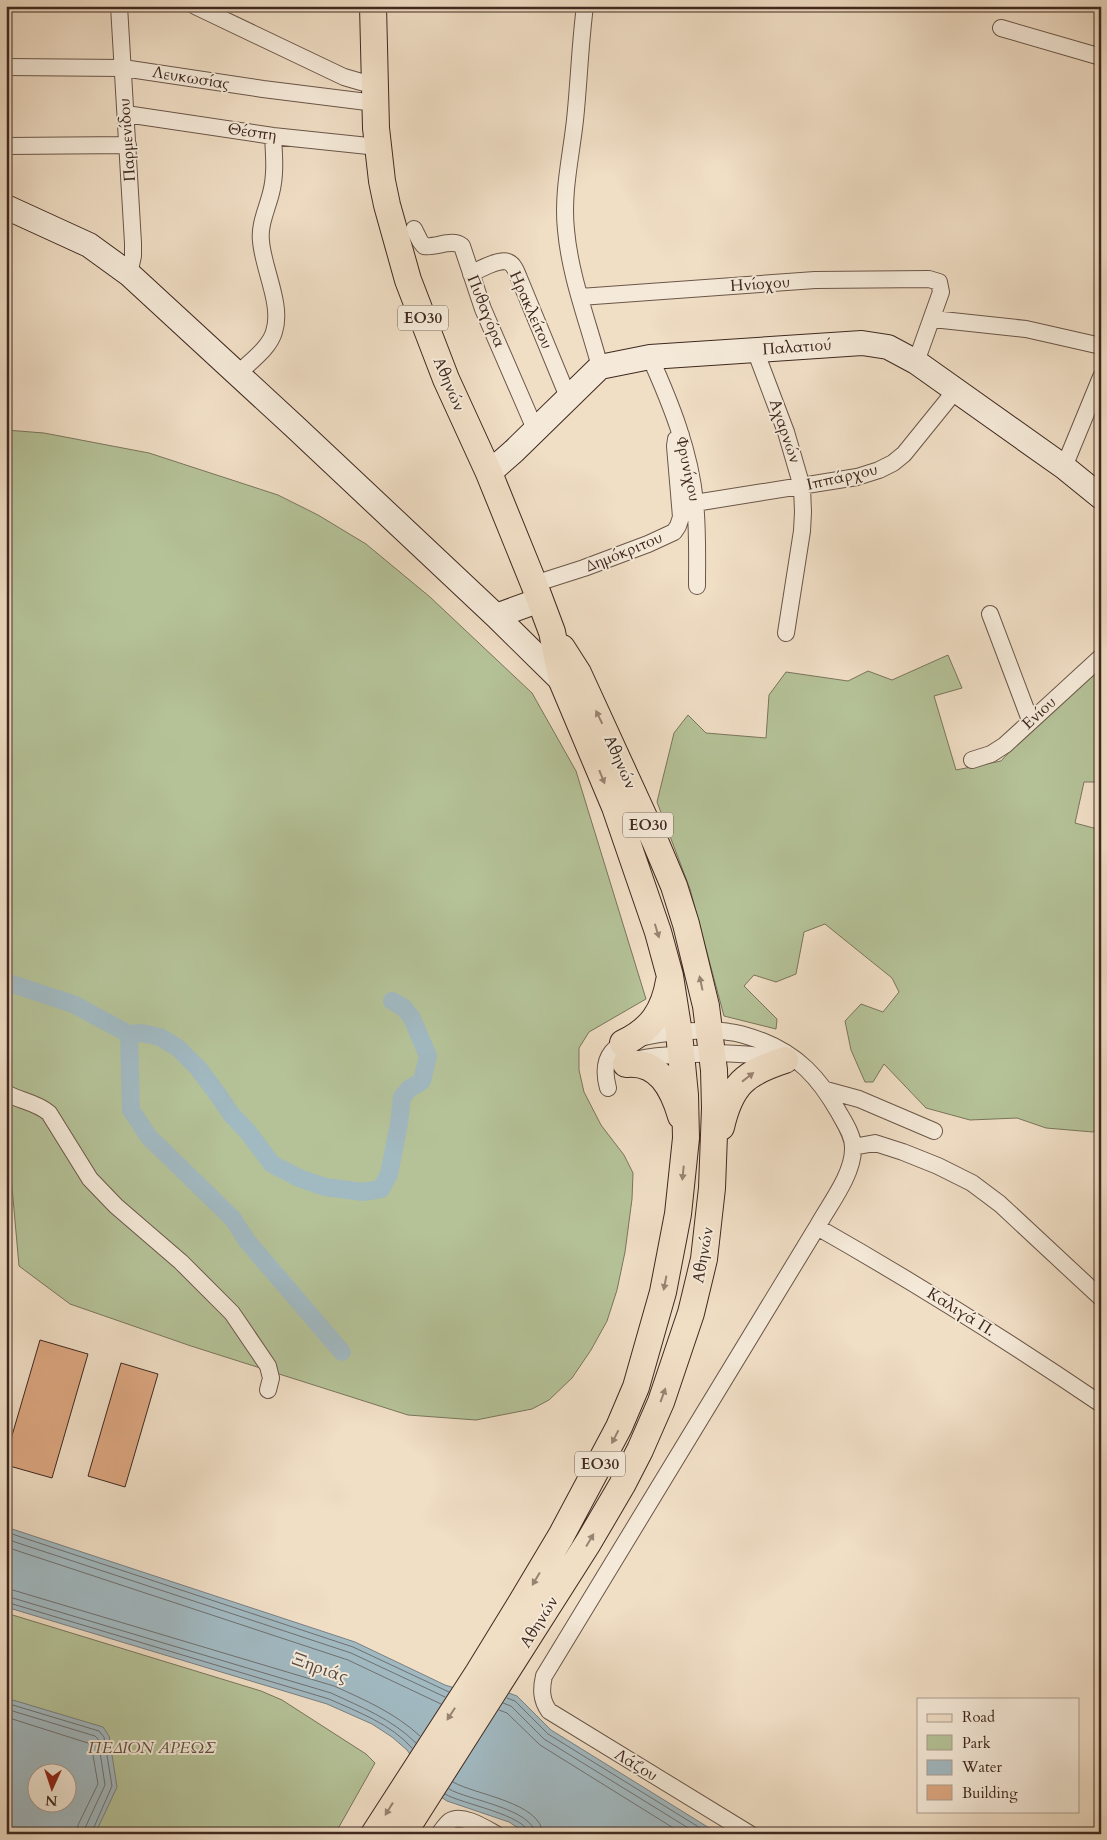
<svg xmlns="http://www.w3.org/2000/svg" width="1107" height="1840" viewBox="0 0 1107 1840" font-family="Cardo,serif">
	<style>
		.green { fill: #b5c298; stroke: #7a755c; fill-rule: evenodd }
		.water { fill: #a1b9c1; stroke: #7a7f81; fill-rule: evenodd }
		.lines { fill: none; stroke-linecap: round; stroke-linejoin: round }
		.shore { stroke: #707070; stroke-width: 1 }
		.canal { stroke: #a1b9c1; stroke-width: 18 }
		.building { fill: #dca781; stroke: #3f2820 }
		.street-casing { stroke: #6b5649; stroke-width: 18 }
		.secondary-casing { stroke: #3f2820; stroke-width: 26 }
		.primary-casing { stroke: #3f2820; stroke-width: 28 }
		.street { stroke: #f5ead9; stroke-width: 16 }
		.secondary { stroke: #f5ead9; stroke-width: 24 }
		.primary { stroke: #f0dec5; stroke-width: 26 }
		.oneway { fill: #988372 }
		.labels { text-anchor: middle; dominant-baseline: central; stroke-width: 4; stroke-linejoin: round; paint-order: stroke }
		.shield { fill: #f5ead9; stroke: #766258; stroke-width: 1 }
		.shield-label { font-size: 15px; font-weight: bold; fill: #3f2820 }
		.street-label { font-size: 16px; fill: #3f2820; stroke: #f5ead9 }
		.park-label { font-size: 16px; font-style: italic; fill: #5c4e3e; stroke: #f5ead9 }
		.water-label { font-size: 18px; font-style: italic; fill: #584c48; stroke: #f5ead9 }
	</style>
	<rect width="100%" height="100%" fill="#f0dec5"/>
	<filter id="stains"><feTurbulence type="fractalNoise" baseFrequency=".004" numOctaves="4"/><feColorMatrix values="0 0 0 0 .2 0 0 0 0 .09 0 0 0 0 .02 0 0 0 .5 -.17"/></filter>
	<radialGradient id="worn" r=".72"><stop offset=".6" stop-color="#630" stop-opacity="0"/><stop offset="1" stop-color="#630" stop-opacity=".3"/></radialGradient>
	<path class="green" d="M6,430L44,433L149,453L278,495L318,515L366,544L430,597L532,693L576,771L646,999L589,1032L579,1048V1070L584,1092L601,1125L624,1155L633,1173L632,1199L625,1252L617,1290L607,1321L591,1350L572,1378L549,1400L532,1409L476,1420L408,1415L191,1346L70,1304L19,1266L6,1119Z
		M948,655L962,688L934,696L956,770L1001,761L1041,718L1101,665V782H1084L1075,823L1101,830V1126L1093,1132L1046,1128L1017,1118L970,1120L926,1108L884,1064L873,1082H865L851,1050L845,1021L861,1004L883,1012L899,992L892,978L825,924L804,932L796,974L776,982L754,975L744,986L777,1019L776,1029L724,1016L690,889L657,802L674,733L688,715L706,733L766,738L769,695L786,672L848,681L868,671L892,680Z
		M6,1613L261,1691L282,1700L366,1754L375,1763L335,1834H6ZM38,1772H68V1802H38Z"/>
	<path class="water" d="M6,1527L355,1642L445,1685L458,1689L506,1692L517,1696L551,1730L719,1834H527L509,1822L447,1801L438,1795L407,1750L392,1737L372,1724L327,1704L6,1607Z
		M6,1698L103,1727L109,1736L117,1787L95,1834H6ZM38,1772H68V1802H38Z"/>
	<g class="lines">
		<path class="shore" d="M6,1532L353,1647L449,1692
			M6,1539L351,1653L445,1697
			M6,1547L348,1660L441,1704
			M6,1588L334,1686C365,1700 395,1713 420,1736
			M6,1596L331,1693C361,1707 392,1719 416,1743
			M6,1602L329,1699C358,1712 391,1724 412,1748
			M507,1698L515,1701L548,1734L710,1834
			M6,1703L99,1731L104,1737L112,1786L91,1834
			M503,1703L511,1706L544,1739L698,1834
			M6,1709L95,1736L98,1739L105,1785L85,1828V1834
			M499,1710L507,1713L540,1745L683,1834
			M6,1717L91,1744L98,1784L78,1825L77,1834
			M453,1782C475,1795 541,1802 543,1834
			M449,1789C467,1800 534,1809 535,1834
			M445,1794C461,1804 527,1815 529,1834"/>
		<path class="canal" d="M6,982L73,1004L129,1034L131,1110L149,1137L233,1219L247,1241L342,1352
			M129,1034L142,1033L160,1037L178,1048L198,1068L219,1096L231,1114L248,1132L272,1164L299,1178L325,1187L363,1192L381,1189L389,1174L399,1124L402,1097L409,1089L422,1081L428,1056L412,1018L403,1007L392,1001"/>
	</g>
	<path class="building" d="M40,1340L88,1354L52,1478L6,1465V1456Z
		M121,1363L158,1374L125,1487L88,1476Z"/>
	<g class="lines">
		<g class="street-casing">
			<path id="street" d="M119,6L133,243V256L129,274
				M195,6L344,77L375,86
				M585,6C580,44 579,82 575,120C571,157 562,193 566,230C570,276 588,322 600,367
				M1001,28L1101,57
				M6,67L123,68L263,89L375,103
				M126,114L273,136L378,147
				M6,146L128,145
				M414,229L420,241L424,246C436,248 452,238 462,246L483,309L535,429
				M471,274C478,270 500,258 508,262C514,264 517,273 519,278L568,397
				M580,297L815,280L929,279L939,282L941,292L916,362
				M933,319L1026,329L1101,346
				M755,350L786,432L802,487L803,512L802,531L786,633
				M650,357C671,404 690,451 695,502C698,530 697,559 697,586
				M237,375C249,362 269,349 274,332C283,305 263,269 261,241C259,225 267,209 271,193C276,174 274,155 273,136
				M1064,467L1101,377
				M695,503L857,477L879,470L893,463L904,454L955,391
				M534,584L584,568L648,544L674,532L678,526L681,517L675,446L676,439L681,435
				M990,614L1030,720
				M972,760L991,754L1005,745L1101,657
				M636,1060C648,1056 661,1056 674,1055C711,1053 747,1051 783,1060
				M608,1088C605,1077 603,1063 612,1052C628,1032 704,1028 729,1032C740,1033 751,1037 762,1041C798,1055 819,1078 838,1111C844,1122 854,1136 853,1149C853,1175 829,1205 817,1227L544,1676C541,1689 541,1700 549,1711L750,1834
				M826,1090L859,1099L934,1131
				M6,1093C20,1101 36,1102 49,1113L90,1179L116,1206L181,1262L232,1313L268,1366L271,1378L268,1390
				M853,1147L875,1143L903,1152L938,1166L972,1183L1000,1204L1101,1298
				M817,1227C914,1282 1008,1341 1101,1404
				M439,1834C442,1830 446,1824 450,1821C462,1813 485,1828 496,1834"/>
		</g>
		<g class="secondary-casing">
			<path id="secondary" d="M6,207L89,245L129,274L294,426L496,616L562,681L569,678
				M489,473L514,451L600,367L650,357L862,343L888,347L916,362L1064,467L1101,497
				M496,616L540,600"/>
		</g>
		<g class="primary-casing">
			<path id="primary" d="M373,6L376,128L382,181L387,205L408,280L446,379L489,473L534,584L552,632L562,681L615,807L658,932L670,976L679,1033L685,1095L686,1138L678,1214L663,1292L636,1387L619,1427L561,1536L521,1603L478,1673L374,1834
				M623,1043C651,1030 664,1011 669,981
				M626,1064C659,1060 673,1089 681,1116
				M721,1127C731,1084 745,1073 785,1060
				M403,1834L588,1543L622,1485L640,1450L661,1402L691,1313L704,1259L712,1188L715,1108L714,1070L706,1006L686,924L674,886L655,841L578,673L562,648"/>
		</g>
		<use href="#street" class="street"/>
		<use href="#secondary" class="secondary"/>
		<use href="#primary" class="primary"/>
	</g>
	<defs><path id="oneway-solid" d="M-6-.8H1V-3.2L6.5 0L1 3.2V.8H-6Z" transform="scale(1.25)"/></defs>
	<g class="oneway">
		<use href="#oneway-solid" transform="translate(599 717) rotate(-116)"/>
		<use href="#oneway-solid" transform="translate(602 777) rotate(68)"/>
		<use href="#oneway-solid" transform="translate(657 931) rotate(73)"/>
		<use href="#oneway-solid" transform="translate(701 983) rotate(-102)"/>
		<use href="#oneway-solid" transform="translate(748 1077) rotate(-38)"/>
		<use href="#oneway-solid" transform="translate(683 1173) rotate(96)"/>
		<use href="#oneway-solid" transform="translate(665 1283) rotate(101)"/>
		<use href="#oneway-solid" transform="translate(663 1395) rotate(-70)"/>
		<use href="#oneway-solid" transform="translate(615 1437) rotate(117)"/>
		<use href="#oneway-solid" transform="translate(590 1540) rotate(-59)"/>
		<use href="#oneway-solid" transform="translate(536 1579) rotate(121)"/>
		<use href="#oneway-solid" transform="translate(451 1714) rotate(123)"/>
		<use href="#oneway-solid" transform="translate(389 1809) rotate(122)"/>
	</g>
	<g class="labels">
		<g class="shield">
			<rect x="398" y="305.5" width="50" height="25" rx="4"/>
			<rect x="623" y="812.5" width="50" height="25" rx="4"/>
			<rect x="575" y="1451.5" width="50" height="25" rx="4"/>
		</g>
		<g class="shield-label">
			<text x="423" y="318">ΕΟ30</text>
			<text x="648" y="825">ΕΟ30</text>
			<text x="600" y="1464">ΕΟ30</text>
		</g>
		<g class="street-label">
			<text transform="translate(191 78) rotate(9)">Λευκωσίας</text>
			<text transform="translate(252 132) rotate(8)">Θέσπη</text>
			<text transform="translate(127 140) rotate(-94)">Παρμενίδου</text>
			<text transform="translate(760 284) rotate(-4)">Ηνίοχου</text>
			<text transform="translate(531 310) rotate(66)">Ηρακλείτου</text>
			<text transform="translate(486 311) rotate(68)">Πυθαγόρα</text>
			<text transform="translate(797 347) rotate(-4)">Παλατιού</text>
			<text transform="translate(449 384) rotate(67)">Αθηνών</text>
			<text transform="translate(785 431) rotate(71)">Αχαρνών</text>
			<text transform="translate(688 469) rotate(78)">Φρυνίχου</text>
			<text transform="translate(842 477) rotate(-13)">Ιππάρχου</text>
			<text transform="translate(624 552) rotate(-22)">Δημόκριτου</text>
			<text transform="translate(1039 713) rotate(-43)">Ενίου</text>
			<text transform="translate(620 762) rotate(66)">Αθηνών</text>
			<text transform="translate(703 1255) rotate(-80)">Αθηνών</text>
			<text transform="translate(961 1312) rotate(32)">Καλιγά Π.</text>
			<text transform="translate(539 1622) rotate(-58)">Αθηνών</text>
			<text transform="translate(636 1765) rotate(31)">Λάζου</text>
		</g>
		<g class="park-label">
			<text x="152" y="1748">ΠΕΔΙΟΝ ΑΡΕΩΣ</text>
		</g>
		<g class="water-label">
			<text transform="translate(320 1668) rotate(20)">Ξηριάς</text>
		</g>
	</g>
	<rect width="1107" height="1840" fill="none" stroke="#f0dec5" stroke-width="25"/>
	<rect x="8" y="8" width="1092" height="1825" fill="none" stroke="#3f2820" stroke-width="2.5"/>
	<rect x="12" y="12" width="1082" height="1815" fill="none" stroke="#3f2820"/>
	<rect x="917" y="1698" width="162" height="115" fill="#f5ead9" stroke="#ac9c8f"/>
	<rect x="927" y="1714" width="25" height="8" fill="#f0dec5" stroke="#ac9c8f"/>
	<text x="962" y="1722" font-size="15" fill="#3f2820">Road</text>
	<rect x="927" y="1735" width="25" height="15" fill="#b5c298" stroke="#ac9c8f"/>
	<text x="962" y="1748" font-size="15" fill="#3f2820">Park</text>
	<rect x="927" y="1760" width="25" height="15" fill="#a1b9c1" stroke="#ac9c8f"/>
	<text x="962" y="1772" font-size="15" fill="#3f2820">Water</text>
	<rect x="927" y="1785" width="25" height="15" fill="#dca781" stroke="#ac9c8f"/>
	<text x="962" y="1798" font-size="15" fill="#3f2820">Building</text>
	<g transform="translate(52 1788) rotate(183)"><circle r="24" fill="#f5ead9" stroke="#ac9c8f"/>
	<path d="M0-4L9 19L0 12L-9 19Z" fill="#8f2418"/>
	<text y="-8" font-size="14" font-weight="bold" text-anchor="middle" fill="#3f2820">N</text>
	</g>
	<rect width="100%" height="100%" filter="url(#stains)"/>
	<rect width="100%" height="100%" fill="url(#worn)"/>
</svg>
